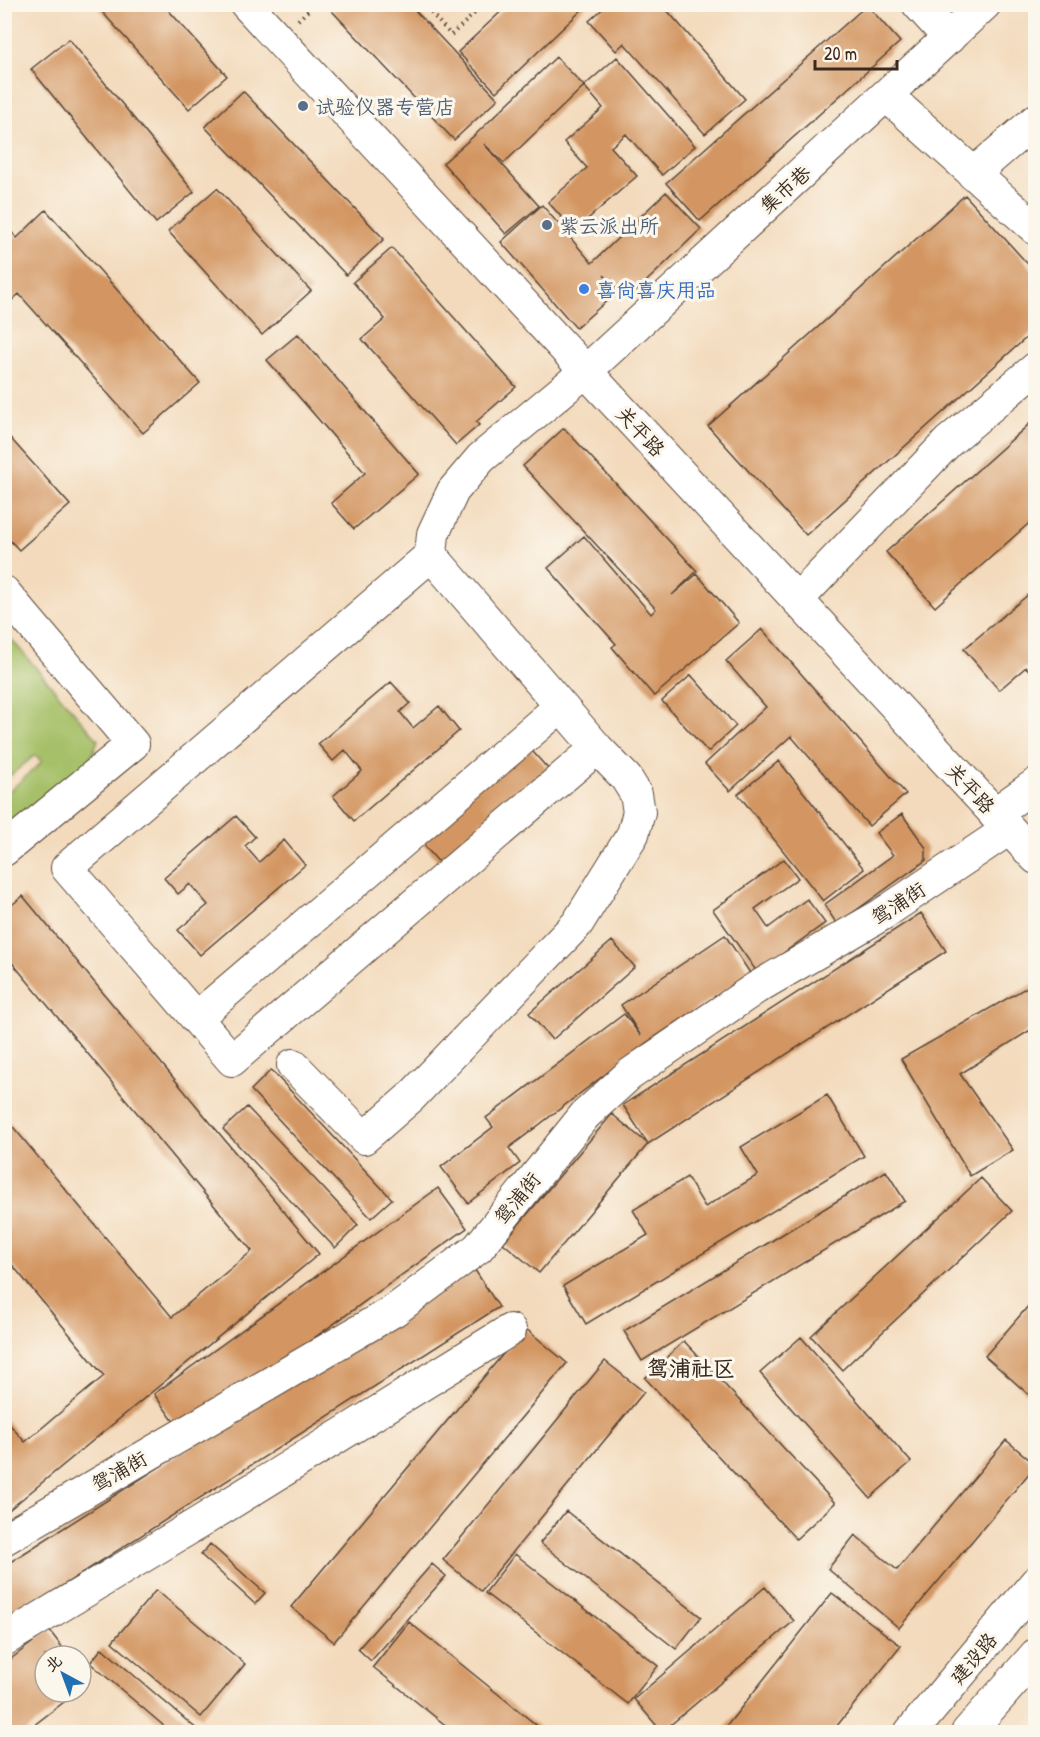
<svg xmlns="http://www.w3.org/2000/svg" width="1040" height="1737" viewBox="0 0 1040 1737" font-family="'Patrick Hand','LXGW WenKai TC',sans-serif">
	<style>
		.green { fill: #a5c067; stroke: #707542; stroke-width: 1.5 }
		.building { fill: #d39662 }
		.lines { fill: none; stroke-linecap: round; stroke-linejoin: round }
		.minor-casing { stroke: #574436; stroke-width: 34 }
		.major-casing { stroke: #574436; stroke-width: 35 }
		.path { stroke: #574436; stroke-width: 4; stroke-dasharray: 1.5 4.5; stroke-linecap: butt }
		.minor { stroke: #fff; stroke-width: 32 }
		.major { stroke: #fff; stroke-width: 33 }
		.service-dot { fill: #5c6f8a; stroke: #fbf7ec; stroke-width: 2 }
		.shop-dot { fill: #3f7fe0; stroke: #fbf7ec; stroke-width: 2 }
		.labels { text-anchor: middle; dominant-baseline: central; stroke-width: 6; stroke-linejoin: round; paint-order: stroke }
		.service-label { font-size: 20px; fill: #4e5e75; stroke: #fbf7ec; text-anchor: start }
		.street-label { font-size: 20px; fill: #3b2a1e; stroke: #fbf7ec }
		.shop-label { font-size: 20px; fill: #366cbe; stroke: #fbf7ec; text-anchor: start }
		.quarter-label { font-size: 22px; font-weight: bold; fill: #3b2a1e; stroke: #fbf7ec }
	</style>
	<rect width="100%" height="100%" fill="#fbf7ec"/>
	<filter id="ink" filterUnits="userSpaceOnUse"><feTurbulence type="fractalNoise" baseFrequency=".0167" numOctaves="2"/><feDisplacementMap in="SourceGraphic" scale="12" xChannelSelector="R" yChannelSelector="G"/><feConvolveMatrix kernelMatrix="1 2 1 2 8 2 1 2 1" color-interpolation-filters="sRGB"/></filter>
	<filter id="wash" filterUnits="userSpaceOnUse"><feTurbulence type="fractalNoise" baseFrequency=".008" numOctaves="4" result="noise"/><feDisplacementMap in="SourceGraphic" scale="24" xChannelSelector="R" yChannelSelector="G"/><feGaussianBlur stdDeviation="1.35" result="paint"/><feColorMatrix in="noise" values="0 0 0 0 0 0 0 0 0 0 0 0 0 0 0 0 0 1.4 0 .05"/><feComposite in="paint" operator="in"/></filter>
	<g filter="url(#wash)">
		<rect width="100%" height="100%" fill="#f3dabc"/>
		<path class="green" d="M5,632L98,740L88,766L5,837V795L42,762L35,755L5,780Z"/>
		<g id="blocks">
			<path class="building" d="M95,4H163L227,76L189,109Z
				M339,4H409L498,99L454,140L332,11Z
				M509,4H588L496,92L458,52Z
				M608,4H669L665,8L745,99L705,134L624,43L616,51L589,21Z
				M867,5L900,42L700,221L666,183Z
				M69,39L194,192L156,223L31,69Z
				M556,57L584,86L504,163L484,144L539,206L506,234L443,163L476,134Z
				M617,57L695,146L662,175L626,134L611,147L637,176L574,231L548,202L587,168L564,142L603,108L584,86Z
				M243,91L384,239L346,275L205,127Z
				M217,188L311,291L262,335L168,231Z
				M666,192L701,229L628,299L604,275L618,291L576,328L501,242L542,205L592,263Z
				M965,195L1036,273V329L806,535L708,426Z
				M46,210L200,383L143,433L19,294L4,307V224L17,238Z
				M392,248L516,387L476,422L479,425L456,445L362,339L385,319L353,282Z
				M298,334L419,474L354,529L331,503L365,473L267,360Z
				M1036,418V517L935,607L886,552Z
				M564,428L697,571L672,595L697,574L739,623L654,696L612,647L616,644L548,568L584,536L651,614L656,609L523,466Z
				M4,431L70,505L19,550L4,534Z
				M1036,588V678L1026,667L999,690L964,649Z
				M762,629L906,794L869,826L791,736L730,791L705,764L766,707L726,661Z
				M691,675L736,726L708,752L662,701Z
				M391,682L410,703L400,712L413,728L439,706L459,731L354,821L333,796L362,771L345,750L333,761L318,744Z
				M525,743L550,771L441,865L417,837Z
				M779,761L864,869L823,901L738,794Z
				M902,814L926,848V860L837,924L824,905L893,855L876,833Z
				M236,816L255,837L245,846L259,862L284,840L305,865L200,955L178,930L208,905L190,884L178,894L164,878Z
				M784,859L798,878L755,909L768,928L807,899L825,923L757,972L713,910Z
				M23,896L319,1254L4,1514V1418L25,1442L104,1376L4,1255V1116L172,1317L252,1251L4,953V911Z
				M921,913L946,951L648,1144L623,1105Z
				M725,935L750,973L646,1043L509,1148L520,1163L468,1203L441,1167L493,1127L486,1118L624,1014L641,1036L621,1005Z
				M612,941L635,967L552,1040L529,1013Z
				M1036,982V1033L1032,1029L960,1074L1013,1150L970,1176L901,1059Z
				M271,1070L392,1199L371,1218L251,1090Z
				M827,1095L864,1156L586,1324L563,1286L648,1235L633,1210L687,1177L705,1207L758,1175L741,1147Z
				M247,1107L358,1225L335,1248L223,1129Z
				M612,1114L648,1144L539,1273L503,1243Z
				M886,1171L905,1201L642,1361L624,1331Z
				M981,1178L1012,1211L842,1370L811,1336Z
				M438,1188L467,1228L182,1433L154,1394Z
				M473,1267L499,1307L4,1623V1566Z
				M1036,1297V1401L985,1356Z
				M525,1328L567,1363L334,1642L291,1607Z
				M801,1337L911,1462L870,1498L760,1373Z
				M684,1341L835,1503L796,1539L645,1378Z
				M605,1361L644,1392L481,1591L443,1560Z
				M1006,1440L1036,1465L899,1628L828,1569L855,1535L897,1570Z
				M566,1511L701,1617L676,1649L540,1543Z
				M210,1544L265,1593L255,1604L201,1555Z
				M515,1554L658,1666L628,1704L485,1593Z
				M432,1564L446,1576L371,1661L358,1649Z
				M765,1587L794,1621L662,1732L634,1699Z
				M156,1590L245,1664L201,1717L112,1642Z
				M832,1593L901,1646L832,1732H722Z
				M409,1622L545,1732H454L373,1667Z
				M49,1630L69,1656H45V1692H77L25,1732H4V1664Z
				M102,1648L200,1732H171L90,1663Z"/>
		</g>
	</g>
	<g filter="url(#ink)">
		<use href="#blocks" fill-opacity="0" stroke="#574436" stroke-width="1.5"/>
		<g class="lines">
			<g class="minor-casing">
				<path id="minor" d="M246,4L1036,858
					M918,4L949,38
					M887,96L1036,229
					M973,174L1036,120
					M431,555L597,748L232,1060L67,868L431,555L433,534L453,491L481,458L585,372L985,4
					M4,592L133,744L4,850
					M797,600L948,442L1036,368
					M994,814L1036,784
					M196,1018L561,706
					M293,1065L364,1138L411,1097L577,924L633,834L639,812L636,794L626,778L597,748
					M4,1539L395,1310L478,1248L585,1115L629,1075L756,988L881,915L1009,829
					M4,1640L200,1522L510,1330"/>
			</g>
			<g class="major-casing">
				<path id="major" d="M911,1732L1036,1583
					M968,1732L1036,1655"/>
			</g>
			<path class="path" d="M423,4L451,35L485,4
				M298,20L315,4"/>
			<use href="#minor" class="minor"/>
			<use href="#major" class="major"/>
		</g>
	</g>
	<g class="service-dot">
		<circle cx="303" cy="106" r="6"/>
		<circle cx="547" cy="225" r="6"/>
	</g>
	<circle class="shop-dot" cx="584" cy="289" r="6"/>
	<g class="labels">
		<g class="service-label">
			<text x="315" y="106">试验仪器专营店</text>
			<text x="559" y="225">紫云派出所</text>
		</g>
		<g class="street-label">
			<text transform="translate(785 189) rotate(-42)">集市巷</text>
			<text transform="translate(641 431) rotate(47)">关平路</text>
			<text transform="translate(971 788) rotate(47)">关平路</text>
			<text transform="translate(898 903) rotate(-33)">鸳浦街</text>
			<text transform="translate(517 1198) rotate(-51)">鸳浦街</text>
			<text transform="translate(119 1471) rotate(-30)">鸳浦街</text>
			<text transform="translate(973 1658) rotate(-50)">建设路</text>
		</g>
		<g class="shop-label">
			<text x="596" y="289">喜尚喜庆用品</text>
		</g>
		<g class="quarter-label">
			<text x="691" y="1368">鸳浦社区</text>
		</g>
	</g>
	<rect width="1040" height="1737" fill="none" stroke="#fbf7ec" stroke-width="24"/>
	<g transform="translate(63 1674) rotate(319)"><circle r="28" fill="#fbf7ec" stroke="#aea59a" stroke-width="1.5"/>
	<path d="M0-4.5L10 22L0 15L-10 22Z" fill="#1f6fb2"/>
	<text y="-9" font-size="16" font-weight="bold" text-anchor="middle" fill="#3b2a1e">北</text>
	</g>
	<path d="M815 60v9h82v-9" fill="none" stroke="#3b2a1e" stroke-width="3"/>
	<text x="824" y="60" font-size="18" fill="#3b2a1e" stroke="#fbf7ec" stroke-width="4.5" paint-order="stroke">20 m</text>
</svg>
